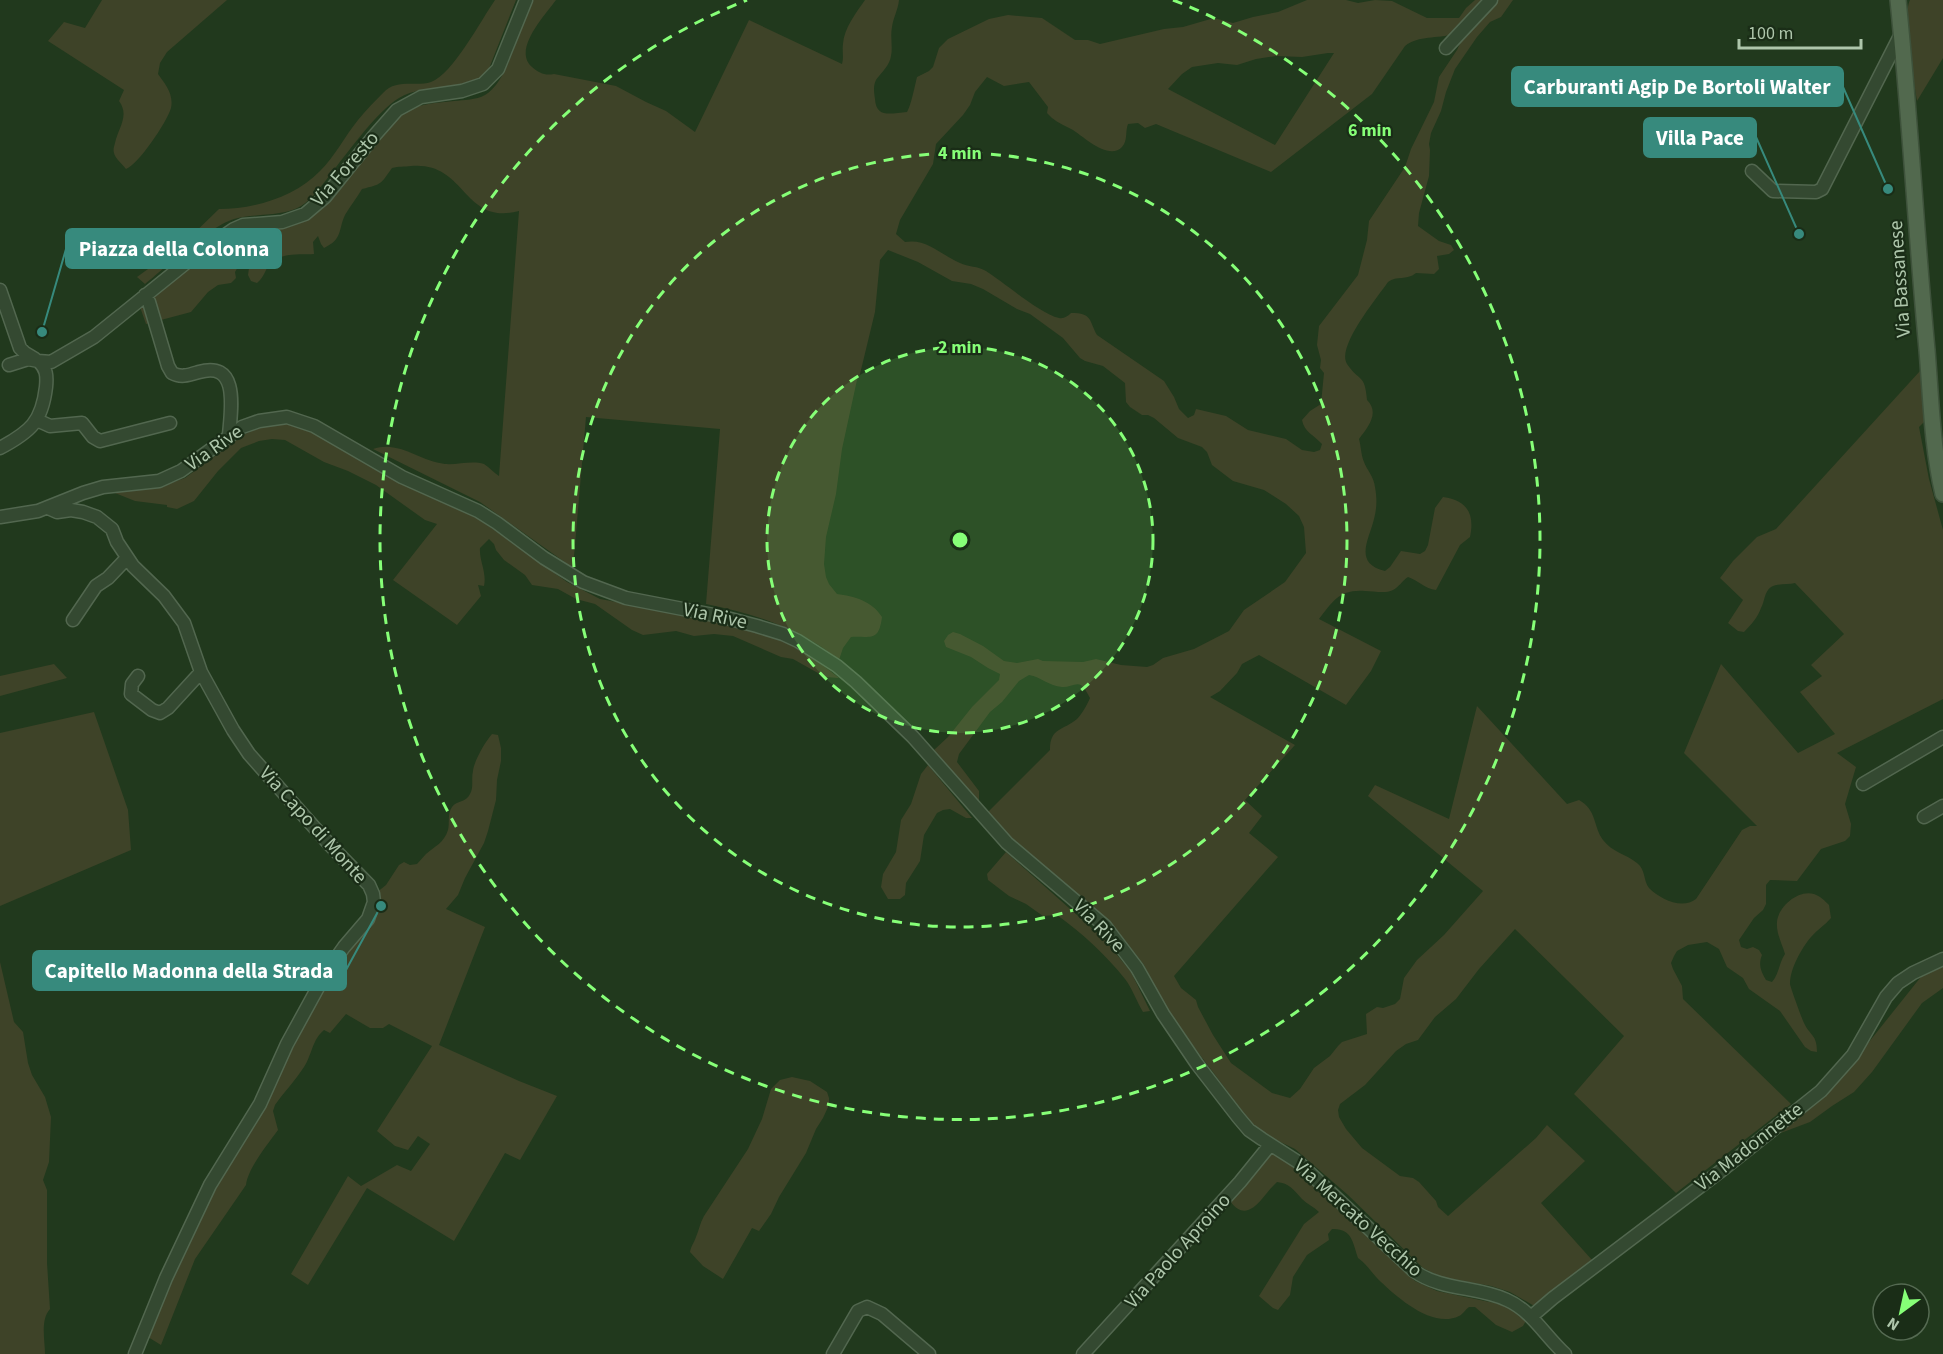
<svg xmlns="http://www.w3.org/2000/svg" width="1943" height="1354" viewBox="0 0 1943 1354" font-family="'Source Sans 3',sans-serif">
	<style>
		.green { fill: #3e4328; fill-rule: evenodd }
		.lines { fill: none; stroke-linecap: round; stroke-linejoin: round }
		.minor-casing { stroke: #52674f; stroke-width: 15 }
		.major-casing { stroke: #3e523b; stroke-width: 18 }
		.minor { stroke: #344931; stroke-width: 12 }
		.major { stroke: #52694e; stroke-width: 15 }
		.ring { fill: none; stroke: #86ff77; stroke-width: 3; stroke-dasharray: 10 8 }
		.labels { text-anchor: middle; dominant-baseline: central; stroke-width: 4.5; stroke-linejoin: round; paint-order: stroke }
		.street-label { font-size: 20px; fill: #aec6ab; stroke: #1a2d17 }
		.centre { fill: #86ff77; stroke: #1a2d17; stroke-width: 3 }
		.ring-label { font-size: 18px; text-anchor: middle; font-weight: bold; fill: #86ff77; stroke: #1a2d17; stroke-width: 4.5; stroke-linejoin: round; paint-order: stroke }
		.leader { fill: none; stroke: #378a7d; stroke-width: 2 }
		.callout-dot { fill: #378a7d; stroke: #1a2d17; stroke-width: 2 }
		.callout { fill: #378a7d; stroke: #378a7d; stroke-width: 2 }
		.callout-label { font-size: 21px; text-anchor: middle; font-weight: bold; fill: #fff }
	</style>
	<rect width="100%" height="100%" fill="#21391d"/>
	<path class="green" d="M102,0H227L167,52L160,63L158,74C165,84 174,94 171,108C167,122 138,165 126,169C122,164 115,158 114,153C113,149 114,147 115,143C118,128 130,116 119,101L124,90L48,41L64,22L85,28Z
		M495,0H516L488,71C468,98 426,81 399,98C377,111 346,155 329,176C321,187 312,199 301,206C284,217 254,213 234,219C210,226 166,267 145,284L137,277L159,261L174,245L187,240L219,209C254,209 295,197 320,171C335,156 345,136 358,120C366,110 375,101 383,93C396,78 417,87 431,82C453,74 481,20 495,0Z
		M531,0H556C545,15 512,50 532,67C539,73 545,76 554,74L616,86L646,102L666,111L695,132L749,20L842,64C844,57 842,51 843,44C844,28 856,13 865,0H899C898,10 893,18 892,27C890,37 893,47 891,56C890,65 881,73 876,80C873,86 874,92 875,99C876,119 892,113 907,112C911,106 915,85 917,77L929,71L933,67L939,48L948,39L989,19L1008,15L1042,18L1075,40H1088L1100,44L1164,29L1183,27L1214,18L1233,23L1253,17L1278,12L1307,0H1346L1358,3L1375,0L1392,1L1427,18H1459L1466,8L1475,0H1513L1501,17L1490,22L1477,37L1455,69L1446,92L1441,111L1431,133L1429,144L1430,150L1429,176L1419,213L1418,226L1439,241L1451,245L1454,250L1449,254L1437,256L1439,269L1434,274L1416,273C1406,281 1397,275 1388,282C1377,298 1336,347 1347,364C1359,382 1365,373 1367,400C1380,413 1368,427 1359,439C1361,446 1361,455 1364,462C1367,470 1374,477 1375,487C1377,498 1377,508 1374,519C1369,540 1353,563 1385,571L1390,567L1401,551L1420,554L1425,551L1428,545L1435,508L1443,497C1467,500 1475,514 1470,537L1460,545L1436,590C1425,589 1418,580 1408,577C1402,581 1399,587 1393,590C1385,594 1374,591 1365,591C1340,589 1333,601 1319,619L1381,651L1371,671L1346,705L1259,655L1242,664L1237,673L1220,691L1210,697L1295,745L1245,800L1262,816L1249,833L1278,857L1174,976L1181,988L1196,1000L1198,1007L1213,1035L1231,1063L1272,1093L1290,1098L1300,1089L1314,1068L1330,1056L1338,1046L1342,1042L1367,1034L1366,1014L1377,1007L1383,1008L1395,1004L1400,999L1404,978L1417,960L1444,935L1483,891L1368,796L1375,785L1449,819L1477,706L1567,804L1579,800C1597,810 1593,826 1603,840C1612,852 1626,854 1637,863C1646,870 1643,880 1649,888C1660,899 1682,910 1696,899L1742,830L1750,826H1757L1684,753L1721,664L1798,753L1835,734L1800,692L1822,676L1811,665L1844,634L1795,583C1788,585 1778,583 1771,587C1764,592 1765,601 1761,608C1758,617 1751,625 1744,632L1738,631L1728,623L1743,600L1720,578L1733,561L1757,537L1776,529L1920,371L1926,420L1919,427L1929,479L1943,530V699L1837,753L1856,767L1845,804L1851,824L1850,836L1845,841L1821,849L1797,881L1770,880L1766,885V904L1763,910L1754,918L1739,940L1741,947L1747,949L1753,947L1759,950L1762,955C1758,965 1761,971 1766,980L1772,982C1779,974 1779,963 1785,954C1782,944 1776,933 1777,922C1778,907 1798,889 1814,894C1820,896 1825,901 1829,905L1831,918C1825,925 1817,930 1811,937C1801,949 1790,969 1790,984C1790,986 1802,1019 1804,1023C1810,1036 1817,1034 1817,1052L1811,1051L1805,1047L1780,1011L1749,989L1743,978L1727,967L1719,949L1707,942L1688,945L1677,951L1674,956L1671,963L1673,969L1682,986L1683,999L1791,1104L1676,1193L1574,1094L1624,1036L1515,929L1479,969L1456,999L1435,1017L1418,1040L1406,1044L1396,1051L1365,1085L1340,1104L1338,1110L1339,1117L1346,1129L1362,1148L1400,1176L1413,1178L1419,1182L1436,1201L1438,1207L1448,1216L1536,1138L1547,1125L1585,1161L1541,1203L1592,1260L1536,1307L1510,1292L1491,1286L1441,1277L1423,1268L1348,1195L1295,1149L1262,1133L1252,1124L1176,1023L1163,1004L1144,965L1132,950L1115,929L1012,838L987,813L1050,750C1050,727 1063,731 1077,719C1082,714 1087,705 1090,698C1087,693 1085,688 1081,685C1076,682 1068,688 1062,687C1049,686 1041,677 1029,675L1019,681L1002,702L990,712L959,754L957,762L979,791V803L934,750L948,737L972,707L999,680L1000,674L988,668L971,657L946,647L944,641L948,635L953,632L960,634L983,646L1004,661L1017,663L1038,659L1043,661L1083,662L1096,659L1121,665L1147,667L1153,665L1163,658L1194,649L1229,631L1244,610L1285,582L1306,553L1304,527L1299,516L1286,504L1264,490L1233,481L1212,465L1207,452L1202,447L1178,438L1154,418L1148,415H1142L1130,407L1126,402L1125,383L1103,366L1085,361L1080,358L1063,338L1030,314L1017,309L983,289L971,284L952,281L918,262L888,250L880,260L875,312L860,374L857,380L842,449L836,494L826,537L824,564L826,577L829,584L837,594C854,596 872,601 882,617C879,642 871,636 851,637L843,648L839,660C800,628 755,614 706,604L720,429L586,417L573,568L480,502L373,449C399,440 419,461 445,464C458,465 472,460 484,464C489,467 494,473 499,476L519,211C462,226 467,161 411,166C404,167 399,166 392,168C380,185 382,184 362,189C357,198 350,206 345,215C338,230 343,239 324,248L321,244L318,236L313,242L314,254C300,255 283,252 271,263C265,268 265,277 257,283L251,281L248,275L249,268L244,264L238,267L235,272L236,278L231,283L218,285L208,292L191,312L146,324L140,307L206,253L237,233L258,229L290,227L309,218L327,203L400,114C416,104 435,103 454,101C464,100 476,100 485,95C509,81 520,25 531,0ZM1454,34L1462,39L1457,50L1439,77L1434,102L1411,149L1405,167L1369,221L1367,240L1358,275L1319,326L1317,345L1321,360L1320,368L1324,373L1321,404L1310,411L1302,420C1304,432 1314,435 1322,444L1320,450L1314,452L1302,450L1286,439L1248,430L1226,416L1196,409L1194,415L1188,418L1179,409L1174,397L1164,381L1097,335C1089,321 1093,313 1071,313C1068,316 1064,319 1059,318C1039,313 1005,283 986,271C978,266 968,267 960,263C941,255 927,238 905,242L896,234L900,220L933,164L936,144L963,115L970,105L975,92L987,77L1004,86L1029,82L1048,107L1047,113L1052,118C1058,123 1066,126 1073,130C1084,137 1109,161 1122,147C1128,141 1125,131 1128,124L1138,123L1145,128L1156,124L1271,172L1372,94L1405,46C1419,35 1437,39 1454,34ZM1328,53H1334L1275,145L1168,89L1182,74L1192,67L1218,63L1237,65L1256,59L1276,56L1302,57Z
		M1910,0H1943V58L1917,101C1914,81 1902,15 1910,0Z
		M281,422L305,427L473,515L567,582L600,599C656,610 724,616 777,638C800,647 820,663 839,678L825,677L793,659L781,657L733,636L714,634L694,636L676,631L643,635L632,630L595,604L576,599L558,589L532,585L525,575L504,560L496,550L494,544L489,539L480,548C479,561 487,572 484,586L478,585L481,596L457,625L393,580L437,524L425,520L376,485L348,471L324,462L285,440L272,439L259,441L241,448L218,471L194,501L177,509L167,507V505L135,501L110,491L171,483L185,478L245,434L267,424Z
		M54,664L67,678L0,696V676Z
		M94,712L128,810L131,850L0,906V733Z
		M492,734L498,735L501,748V761L497,780L496,800L488,831L484,843L465,878L458,895L446,909L485,927L439,1045L519,1081L557,1096L520,1160L505,1153L454,1241L367,1188L308,1285L291,1274L348,1176L361,1186L397,1165L411,1171L430,1144L418,1136L408,1150L395,1146L377,1131L432,1046L389,1024L383,1028H370L346,1014L330,1033L324,1030C312,1040 312,1055 304,1067C295,1081 284,1092 275,1105L273,1111L278,1130C268,1144 248,1168 246,1185L195,1259L161,1345L143,1334L149,1319L280,1059L355,934L376,893L386,885L399,865L404,862L410,865L417,864C420,861 423,857 426,854C435,846 444,843 448,830C450,823 447,814 452,807C457,800 466,803 470,794C474,787 471,779 473,771C474,761 485,742 492,734Z
		M928,765L972,818H966L950,809L943,810L937,813L924,835L920,861L906,883L905,895L900,899H888L881,887L883,874L896,852L901,820L911,804L921,774Z
		M1006,852L1104,939L1131,972L1150,1011L1143,1012C1137,1002 1132,988 1125,979C1106,955 1082,933 1057,915L1043,916L1026,904L1009,896L988,880L987,874Z
		M0,962L14,1022L23,1032L28,1063L32,1075L45,1097L51,1117L49,1162L43,1180L47,1190V1263L50,1309C40,1320 45,1340 45,1354H0Z
		M1943,964V988L1922,1003L1872,1072L1854,1092L1832,1106L1810,1122L1770,1137L1857,1057L1924,973Z
		M792,1077L810,1081L827,1092L829,1098V1105L823,1118L816,1129L806,1153L779,1197L771,1214L759,1231L752,1228L723,1279L703,1266L690,1252C691,1246 694,1243 696,1237C699,1230 700,1223 704,1216L748,1149L762,1119L771,1089L780,1080Z
		M1268,1151L1286,1161L1318,1188L1415,1281L1437,1291L1504,1305L1527,1319L1523,1326L1512,1332L1496,1325L1475,1307H1469C1466,1309 1462,1315 1459,1316C1433,1329 1398,1298 1381,1282C1372,1274 1368,1265 1358,1258C1353,1243 1352,1228 1332,1229L1328,1234L1329,1240L1307,1255L1293,1277L1290,1295L1278,1310L1273,1308L1259,1296L1304,1224L1319,1212C1314,1207 1307,1204 1302,1199C1294,1190 1289,1183 1277,1182C1263,1194 1249,1227 1230,1201Z"/>
	<g class="lines">
		<g class="minor-casing">
			<path id="minor" d="M1446,48L1491,0
				M1752,171L1773,191L1816,192L1822,189L1901,34
				M0,290L20,348L25,353L35,359
				M145,295L149,302L168,366L172,373C181,378 189,375 199,372C240,360 231,410 229,435
				M38,361L51,362L94,337L192,258L234,229L243,225L282,222L305,214L325,197L374,136L397,110L421,97L462,91L483,84L498,69L526,0
				M37,420L50,426L82,423L93,437L100,441L170,423
				M0,448C30,432 42,422 46,387C47,377 47,368 38,361L28,359L9,365
				M48,508L57,512L71,510L83,512L97,517L112,529L117,542L133,566L164,596L184,623L201,672L233,730L249,754L330,845L369,885L373,894L374,902L368,919L344,947L327,971L287,1044L260,1104L210,1185L166,1278L135,1354
				M0,517L38,511L83,493L103,487L159,481L181,471L242,427L259,421L287,417L314,426L402,477L478,511L497,523L544,558L583,582L626,598L719,616L757,626L783,634L798,641L837,666L856,682L913,737L1007,843L1105,926L1137,968L1163,1014L1197,1064L1238,1117L1249,1130L1262,1139L1298,1162L1313,1176L1414,1271C1442,1291 1477,1286 1507,1300C1532,1311 1545,1336 1565,1354
				M73,620L96,586L108,578L127,558
				M138,676L132,684L131,694L152,710L160,713L168,708L201,672
				M1863,784L1943,737
				M1924,817L1943,806
				M1532,1316L1553,1298L1726,1167L1821,1091L1853,1055L1886,997L1898,983L1913,973L1943,959
				M833,1354L858,1311L867,1307L882,1314L929,1354
				M1083,1354L1240,1182L1270,1145"/>
		</g>
		<g class="major-casing">
			<path id="major" d="M1898,0C1910,116 1916,233 1927,350C1931,398 1932,447 1943,494"/>
		</g>
		<use href="#minor" class="minor"/>
		<use href="#major" class="major"/>
	</g>
	<circle cx="960" cy="540" r="193" fill="#86ff77" fill-opacity=".12"/>
	<g class="ring">
		<circle cx="960" cy="540" r="193"/>
		<circle cx="960" cy="540" r="387"/>
		<path d="M1173 0A580 580 0 1 1 747 0"/>
	</g>
	<g class="labels">
		<g class="street-label">
			<text transform="translate(345 169) rotate(-49)">Via Foresto</text>
			<text transform="translate(1900 279) rotate(-94)">Via Bassanese</text>
			<text transform="translate(214 448) rotate(-35)">Via Rive</text>
			<text transform="translate(715 616) rotate(12)">Via Rive</text>
			<text transform="translate(313 825) rotate(48)">Via Capo di Monte</text>
			<text transform="translate(1099 926) rotate(46)">Via Rive</text>
			<text transform="translate(1749 1147) rotate(-38)">Via Madonnette</text>
			<text transform="translate(1358 1218) rotate(42)">Via Mercato Vecchio</text>
			<text transform="translate(1178 1251) rotate(-48)">Via Paolo Aproino</text>
		</g>
	</g>
	<circle cx="960" cy="540" r="9" class="centre"/>
	<g class="ring-label">
		<text x="1370" y="136">6 min</text>
		<text x="960" y="159">4 min</text>
		<text x="960" y="353">2 min</text>
	</g>
	<path class="leader" d="M1888 189L1843 87M1799 234L1756 137M42 332L66 249M381 906L346 970"/>
	<g class="callout-dot">
		<circle cx="1888" cy="189" r="6"/>
		<circle cx="1799" cy="234" r="6"/>
		<circle cx="42" cy="332" r="6"/>
		<circle cx="381" cy="906" r="6"/>
	</g>
	<g class="callout">
		<rect x="1512" y="67" width="331" height="39" rx="6"/>
		<rect x="1644" y="118" width="112" height="39" rx="6"/>
		<rect x="66" y="229" width="215" height="39" rx="6"/>
		<rect x="33" y="951" width="313" height="39" rx="6"/>
	</g>
	<g class="callout-label">
		<text x="1677" y="94">Carburanti Agip De Bortoli Walter</text>
		<text x="1700" y="145">Villa Pace</text>
		<text x="174" y="256">Piazza della Colonna</text>
		<text x="189" y="978">Capitello Madonna della Strada</text>
	</g>
	<g transform="translate(1901 1312) rotate(213)"><circle r="28" fill="#1a2d17" stroke="#556a52" stroke-width="1.5"/>
	<path d="M0-4.5L10 22L0 15L-10 22Z" fill="#86ff77"/>
	<text y="-9" font-size="16" font-weight="bold" text-anchor="middle" fill="#aec6ab">N</text>
	</g>
	<path d="M1739 39v9h122v-9" fill="none" stroke="#aec6ab" stroke-width="3"/>
	<text x="1748" y="39" font-size="18" fill="#aec6ab" stroke="#1a2d17" stroke-width="4.5" paint-order="stroke">100 m</text>
</svg>
